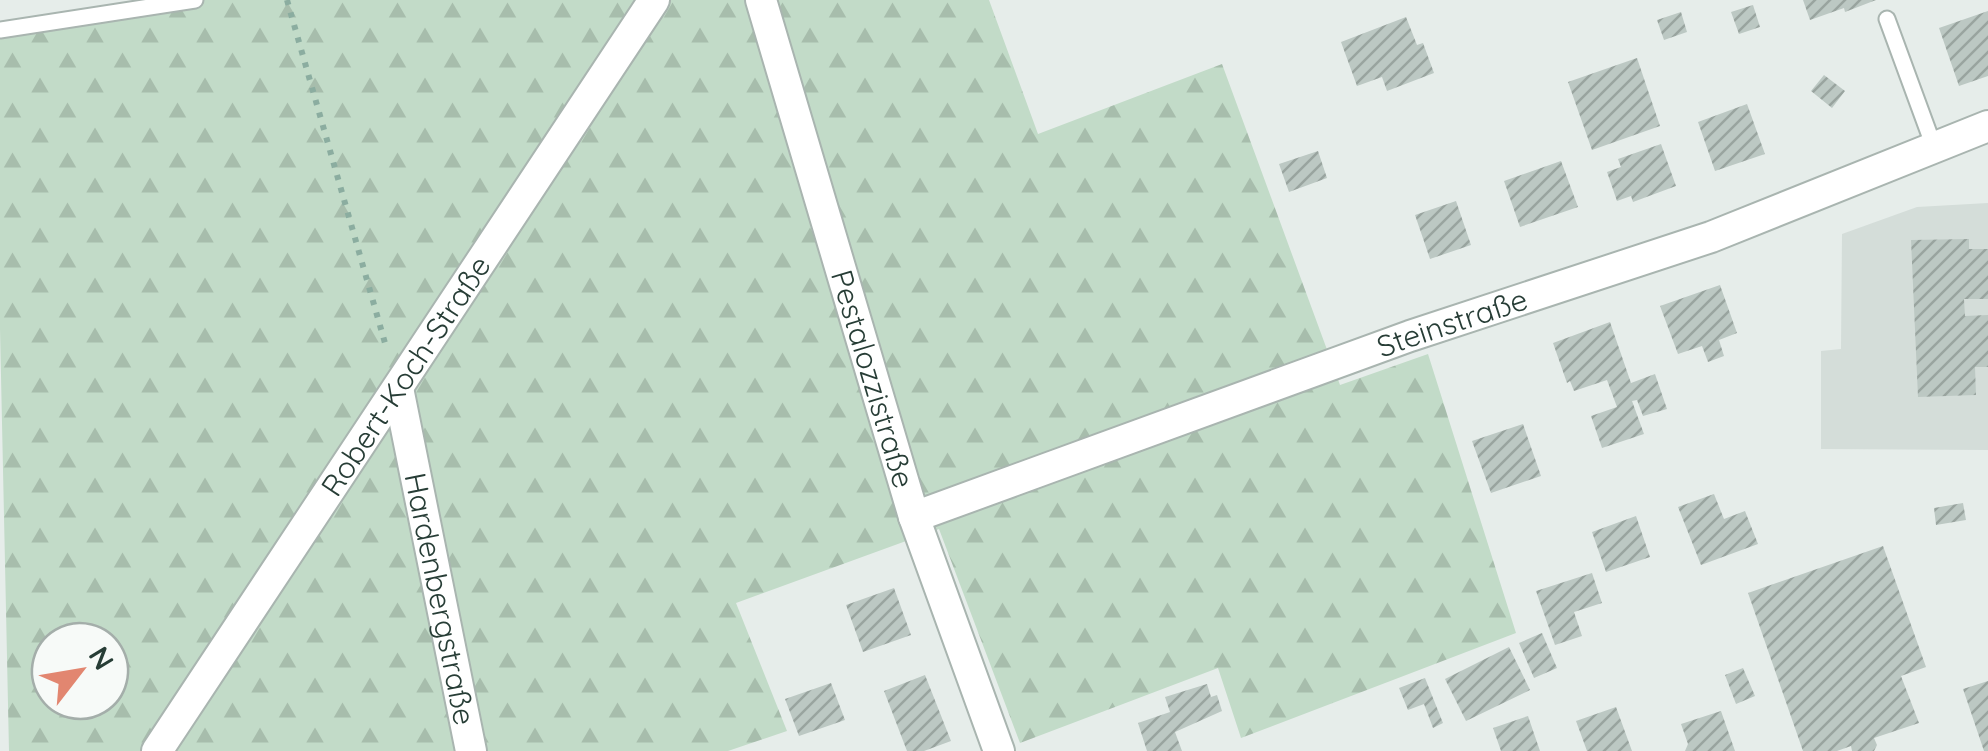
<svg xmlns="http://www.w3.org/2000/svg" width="1988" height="751" viewBox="0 0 1988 751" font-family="Quicksand,sans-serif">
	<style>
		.built { fill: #d4ddd9 }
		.forest { fill: url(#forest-firs); fill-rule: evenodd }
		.building { fill: url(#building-hatch) }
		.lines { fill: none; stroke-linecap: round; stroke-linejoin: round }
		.service-casing { stroke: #a9b5b0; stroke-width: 19 }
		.minor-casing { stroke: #a9b5b0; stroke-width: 34 }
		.path { stroke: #8bada0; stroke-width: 6; stroke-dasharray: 5 8; stroke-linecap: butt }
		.service { stroke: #fff; stroke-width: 15 }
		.minor { stroke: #fff; stroke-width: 30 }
		.labels { text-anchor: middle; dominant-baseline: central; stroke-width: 8; stroke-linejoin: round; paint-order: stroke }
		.street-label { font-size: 30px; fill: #273d36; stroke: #f7faf8 }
	</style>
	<defs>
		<pattern id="forest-firs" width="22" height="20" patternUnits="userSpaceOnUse" patternTransform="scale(2.5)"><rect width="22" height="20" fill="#c2dbc8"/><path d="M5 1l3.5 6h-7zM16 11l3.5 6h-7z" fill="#a7bdac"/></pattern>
		<pattern id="building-hatch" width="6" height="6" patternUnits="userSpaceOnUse" patternTransform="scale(2.5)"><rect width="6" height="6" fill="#bcc8c3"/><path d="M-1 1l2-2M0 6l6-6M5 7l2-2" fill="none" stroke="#99a49f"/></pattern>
	</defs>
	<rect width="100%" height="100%" fill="#e6edea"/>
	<path class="built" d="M1988,203V450L1821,449V351L1841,349L1842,234L1917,207Z"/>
	<path class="forest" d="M195,0H989L1038,134L1222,64L1340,385L1428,354L1516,633L1241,738L1218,668L1020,743L939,529L736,603L787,731L728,751H9L0,329V30ZM50,641H110V701H50Z"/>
	<path class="building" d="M1803,0H1876L1845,12L1844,8L1810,20Z
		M1753,5L1760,27L1739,34L1731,12Z
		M1988,11V76L1959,86L1939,28Z
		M1681,12L1687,32L1664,40L1657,20Z
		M1406,17L1417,45L1423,43L1434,73L1387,91L1382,77L1357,86L1341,42Z
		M1637,58L1660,126L1592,150L1568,82Z
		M1824,75L1845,91L1832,108L1811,91Z
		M1747,104L1765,154L1715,171L1698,122Z
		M1661,144L1676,186L1633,202L1631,196L1617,201L1607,172L1621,167L1618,159Z
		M1318,151L1327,178L1289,192L1279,164Z
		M1561,161L1578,207L1520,227L1504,181Z
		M1456,201L1471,245L1430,259L1415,215Z
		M1969,239V249H1988V299H1964L1965,316L1988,315V367H1975L1976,395L1918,397L1911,240Z
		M1720,285L1737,333L1719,340L1724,356L1708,362L1702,346L1678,354L1660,306Z
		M1610,322L1631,383L1655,374L1667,409L1643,416L1637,400L1632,401L1644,434L1602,448L1591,416L1617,407L1607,380L1574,391L1570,381L1567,383L1553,343Z
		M1523,424L1541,476L1491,493L1472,441Z
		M1714,494L1724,519L1745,511L1758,544L1701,565L1678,507Z
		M1963,503L1966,520L1936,525L1934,508Z
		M1636,516L1650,557L1606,572L1592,532Z
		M1883,546L1926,667L1901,676L1919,723L1874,738L1877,745L1874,751H1852L1851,746L1837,751H1803L1748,593Z
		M1592,573L1602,603L1574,612L1582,636L1555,645L1536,591Z
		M894,588L911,635L863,652L846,605Z
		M1542,633L1557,668L1534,678L1519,643Z
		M1509,647L1530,690L1466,721L1445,679Z
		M1743,668L1755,696L1736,704L1725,675Z
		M925,675L951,741L924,751H907L884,691Z
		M1425,678L1443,723L1433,728L1424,704L1408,710L1399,688Z
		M1988,681V751H1984L1963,689Z
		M831,683L845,720L799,736L785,699Z
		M1207,684L1211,697L1217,695L1222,711L1175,732L1182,751H1147L1138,723L1170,712L1165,697Z
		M1616,707L1632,751H1587L1576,721Z
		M1721,711L1735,751H1685L1688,744L1681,724Z
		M1528,716L1540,751H1501L1493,728Z"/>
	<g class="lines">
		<g class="service-casing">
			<path id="service" d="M1887,19L1934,147
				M0,30L195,0"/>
		</g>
		<g class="minor-casing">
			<g id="minor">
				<path id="s1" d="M761,0L914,517L999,751"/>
				<path id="s2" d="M398,388L471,751"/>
				<path id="s3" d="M914,517L1410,336L1711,237L1988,126"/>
				<path id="s4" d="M157,751L654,0"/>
			</g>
		</g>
		<path class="path" d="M287,0L387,350"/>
		<use href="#service" class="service"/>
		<use href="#minor" class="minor"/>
	</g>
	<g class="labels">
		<g class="street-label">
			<text stroke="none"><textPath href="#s3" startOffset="572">Steinstraße</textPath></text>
			<text stroke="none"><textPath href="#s4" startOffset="450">Robert-Koch-Straße</textPath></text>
			<text stroke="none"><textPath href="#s1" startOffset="395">Pestalozzistraße</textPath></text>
			<text stroke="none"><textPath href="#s2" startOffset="215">Hardenbergstraße</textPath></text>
		</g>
	</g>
	<g transform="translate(80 671) rotate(59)"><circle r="48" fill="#f7faf8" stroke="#a4aeaa" stroke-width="2.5"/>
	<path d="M0-8L18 38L0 25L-18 38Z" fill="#e28670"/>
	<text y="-15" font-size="28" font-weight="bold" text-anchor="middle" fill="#273d36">N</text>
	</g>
</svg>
